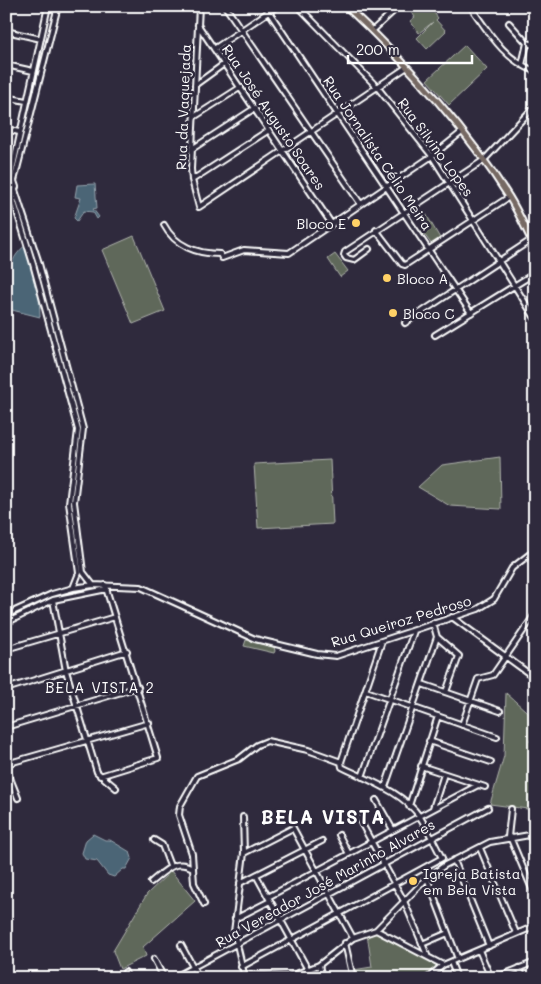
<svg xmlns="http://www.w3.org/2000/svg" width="541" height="984" viewBox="0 0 541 984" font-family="Mali,sans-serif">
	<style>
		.green { fill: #5f675a; stroke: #afb3ac }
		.water { fill: #4c6576; stroke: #94a3ad }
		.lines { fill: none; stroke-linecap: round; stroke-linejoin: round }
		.minor-casing { stroke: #fff; stroke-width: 8 }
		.major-casing { stroke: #fff; stroke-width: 9 }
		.minor { stroke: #2f2a3d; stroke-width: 4 }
		.major { stroke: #766964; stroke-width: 5 }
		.poi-dot { fill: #ffd166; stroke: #2f2a3d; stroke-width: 2 }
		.labels { text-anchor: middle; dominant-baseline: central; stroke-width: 5; stroke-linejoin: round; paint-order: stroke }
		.street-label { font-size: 14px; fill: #fff; stroke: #2f2a3d }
		.poi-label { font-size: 14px; fill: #fff; stroke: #2f2a3d; text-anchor: start }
		.neighbourhood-label { font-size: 15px; letter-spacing: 1px; fill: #fff; stroke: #2f2a3d }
		.district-label { font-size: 19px; font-weight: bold; letter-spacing: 1px; fill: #fff; stroke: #2f2a3d }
	</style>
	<rect width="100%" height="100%" fill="#2f2a3d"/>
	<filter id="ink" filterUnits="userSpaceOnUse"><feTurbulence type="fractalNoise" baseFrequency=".02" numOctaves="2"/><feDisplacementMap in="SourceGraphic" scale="10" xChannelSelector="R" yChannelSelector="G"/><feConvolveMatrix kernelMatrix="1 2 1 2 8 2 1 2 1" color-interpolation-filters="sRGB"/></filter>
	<g filter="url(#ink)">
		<path class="green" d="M407,6H429L438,18L436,20L446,31L427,49L417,38L433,22L419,33L410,21L415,17Z
			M465,45L487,69L449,105L427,80Z
			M426,214L441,240L432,245L421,230L427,224L422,218Z
			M134,236L165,311L133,324L102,250Z
			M335,254L348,271L340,277L328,259Z
			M500,457L501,509L450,506L418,487L442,465Z
			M330,460L333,524L258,528L254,464Z
			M246,640L274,647L275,651L274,653L244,646Z
			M506,693L535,719V734L529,741L535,747L530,762L535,763V810L490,804L504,756Z
			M171,871L195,901L143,947L146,956L120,969L113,951L147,894Z
			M375,932L436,963V966L422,978H355L353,970L372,967L367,934Z"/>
		<path class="water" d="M95,184L97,208L93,209L99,217L97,219L93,212L84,211L77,221L74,218L81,198L75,197L77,185Z
			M27,244L39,295L40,317L8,309C4,285 6,260 27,244Z
			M93,834L105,840H110L130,852L132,858L126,869H123L114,877L108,875L97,861L85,859L82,853L86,840Z"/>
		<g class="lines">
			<g class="minor-casing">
				<path id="minor" d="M199,6L191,169L192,180L199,207L407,67
					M225,6L360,203
					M265,6L471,313
					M298,6L378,88L432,156L535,318
					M470,6C488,31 504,60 535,71
					M534,16H535
					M509,23L527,43
					M198,25L331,223
					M6,31L41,39
					M372,31L399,6
					M214,49L277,6
					M6,65L33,71
					M522,65L527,43L535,45
					M195,85L224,64
					M6,97L26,101
					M194,117L241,87
					M6,129L19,132
					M192,149L255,108
					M10,180L48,6
					M192,180L269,130
					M14,181L58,6
					M6,182L14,181L16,187L14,192L8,190L7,182
					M15,190L38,260L83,429L74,502L83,572L93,585
					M11,192L33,264L78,430L69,503L79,573L73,588
					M164,225C175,246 197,254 220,254L222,258L244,250L289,253L432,156L462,132
					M376,230L402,264L405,265L509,197
					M369,249L354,260L346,258L344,255L345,252L484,160L535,106
					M405,323L531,240
					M435,335L535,273
					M53,600L66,671L97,772L116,788
					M6,615L52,594L73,588L93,585L141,587L255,639L317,654L336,656L478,609L494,599L512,568L535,550
					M452,617L535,678
					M6,623L53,600L107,589
					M437,637L459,656L446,692
					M6,649L115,617
					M422,684L500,711
					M6,689L127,651
					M366,691L497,737
					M462,725L478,679L493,675L535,614
					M6,727L138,687
					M429,741L491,762
					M341,762L382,641
					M6,764L149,723
					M421,766L485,787
					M6,768L18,798
					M100,776L158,758L105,585
					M362,777L414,631
					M385,787L437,637L433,623
					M376,800L393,830
					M409,806L438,716
					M433,808L444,774
					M243,817L244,853L234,932L245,978
					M358,817L404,901L427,955
					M339,835L349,854
					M508,837L511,809
					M510,837L535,896
					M154,840L162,845L170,866
					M480,848L516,933
					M244,853L293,828L353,938
					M454,860L489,946
					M256,875L307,968
					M427,878L458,959
					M151,882C165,871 175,858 193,868
					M240,883L322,841
					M268,897L478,785
					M204,904L194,883L192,854L179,815L180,806L197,776L239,759L257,745L267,741L308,750L341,762
					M235,919L270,901
					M376,930L443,965
					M345,943L353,978
					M422,944L448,933
					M181,945L199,978
					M479,950L491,978
					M154,959L164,978
					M451,962L457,978
					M319,965L353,938L376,930L427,878L445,865L490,842L535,834
					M319,965L322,978
					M241,967L442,858C435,844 428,830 420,817C403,792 368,780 342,767L341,762
					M519,968L524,978
					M125,972L128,978
					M173,978L488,808
					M238,978L244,975L288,977L319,965
					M428,978L443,965L535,926
					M495,978L535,962"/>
			</g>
			<g class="major-casing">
				<path id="major" d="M346,6C407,63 464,126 509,197C519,213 526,230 535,247"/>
			</g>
			<use href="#minor" class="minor"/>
			<use href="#major" class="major"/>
		</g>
	</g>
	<g class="poi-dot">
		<circle cx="356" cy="223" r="5"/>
		<circle cx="387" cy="278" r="5"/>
		<circle cx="393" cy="313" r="5"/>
		<circle cx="413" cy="881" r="5"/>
	</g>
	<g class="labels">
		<g class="street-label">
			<text transform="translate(183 107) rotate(-88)">Rua da Vaquejada</text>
			<text transform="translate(274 117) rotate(56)">Rua José Augusto Soares</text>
			<text transform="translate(436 147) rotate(54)">Rua Silvino Lopes</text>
			<text transform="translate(378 153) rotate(56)">Rua Jornalista Célio Meira</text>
			<text transform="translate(401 621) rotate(-17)">Rua Queiroz Pedroso</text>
			<text transform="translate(325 883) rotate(-29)">Rua Vereador José Marinho Alvares</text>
		</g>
		<g class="poi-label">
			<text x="346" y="223" text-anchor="end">Bloco E</text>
			<text x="397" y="278">Bloco A</text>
			<text x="403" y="313">Bloco C</text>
			<text x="423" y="873">Igreja Batista<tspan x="423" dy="16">em Bela Vista</tspan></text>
		</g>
		<g class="neighbourhood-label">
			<text x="100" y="687">BELA VISTA 2</text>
		</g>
		<g class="district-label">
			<text x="323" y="816">BELA VISTA</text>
		</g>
	</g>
	<rect width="541" height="984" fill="none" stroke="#2f2a3d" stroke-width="25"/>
	<rect x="12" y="12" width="516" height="959" fill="none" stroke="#fff" stroke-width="2" filter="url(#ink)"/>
	<path d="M348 55v8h124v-8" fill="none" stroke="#ffffff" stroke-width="2.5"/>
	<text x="356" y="55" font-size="15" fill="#ffffff" stroke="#2f2a3d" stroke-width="4" paint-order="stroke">200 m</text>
</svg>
